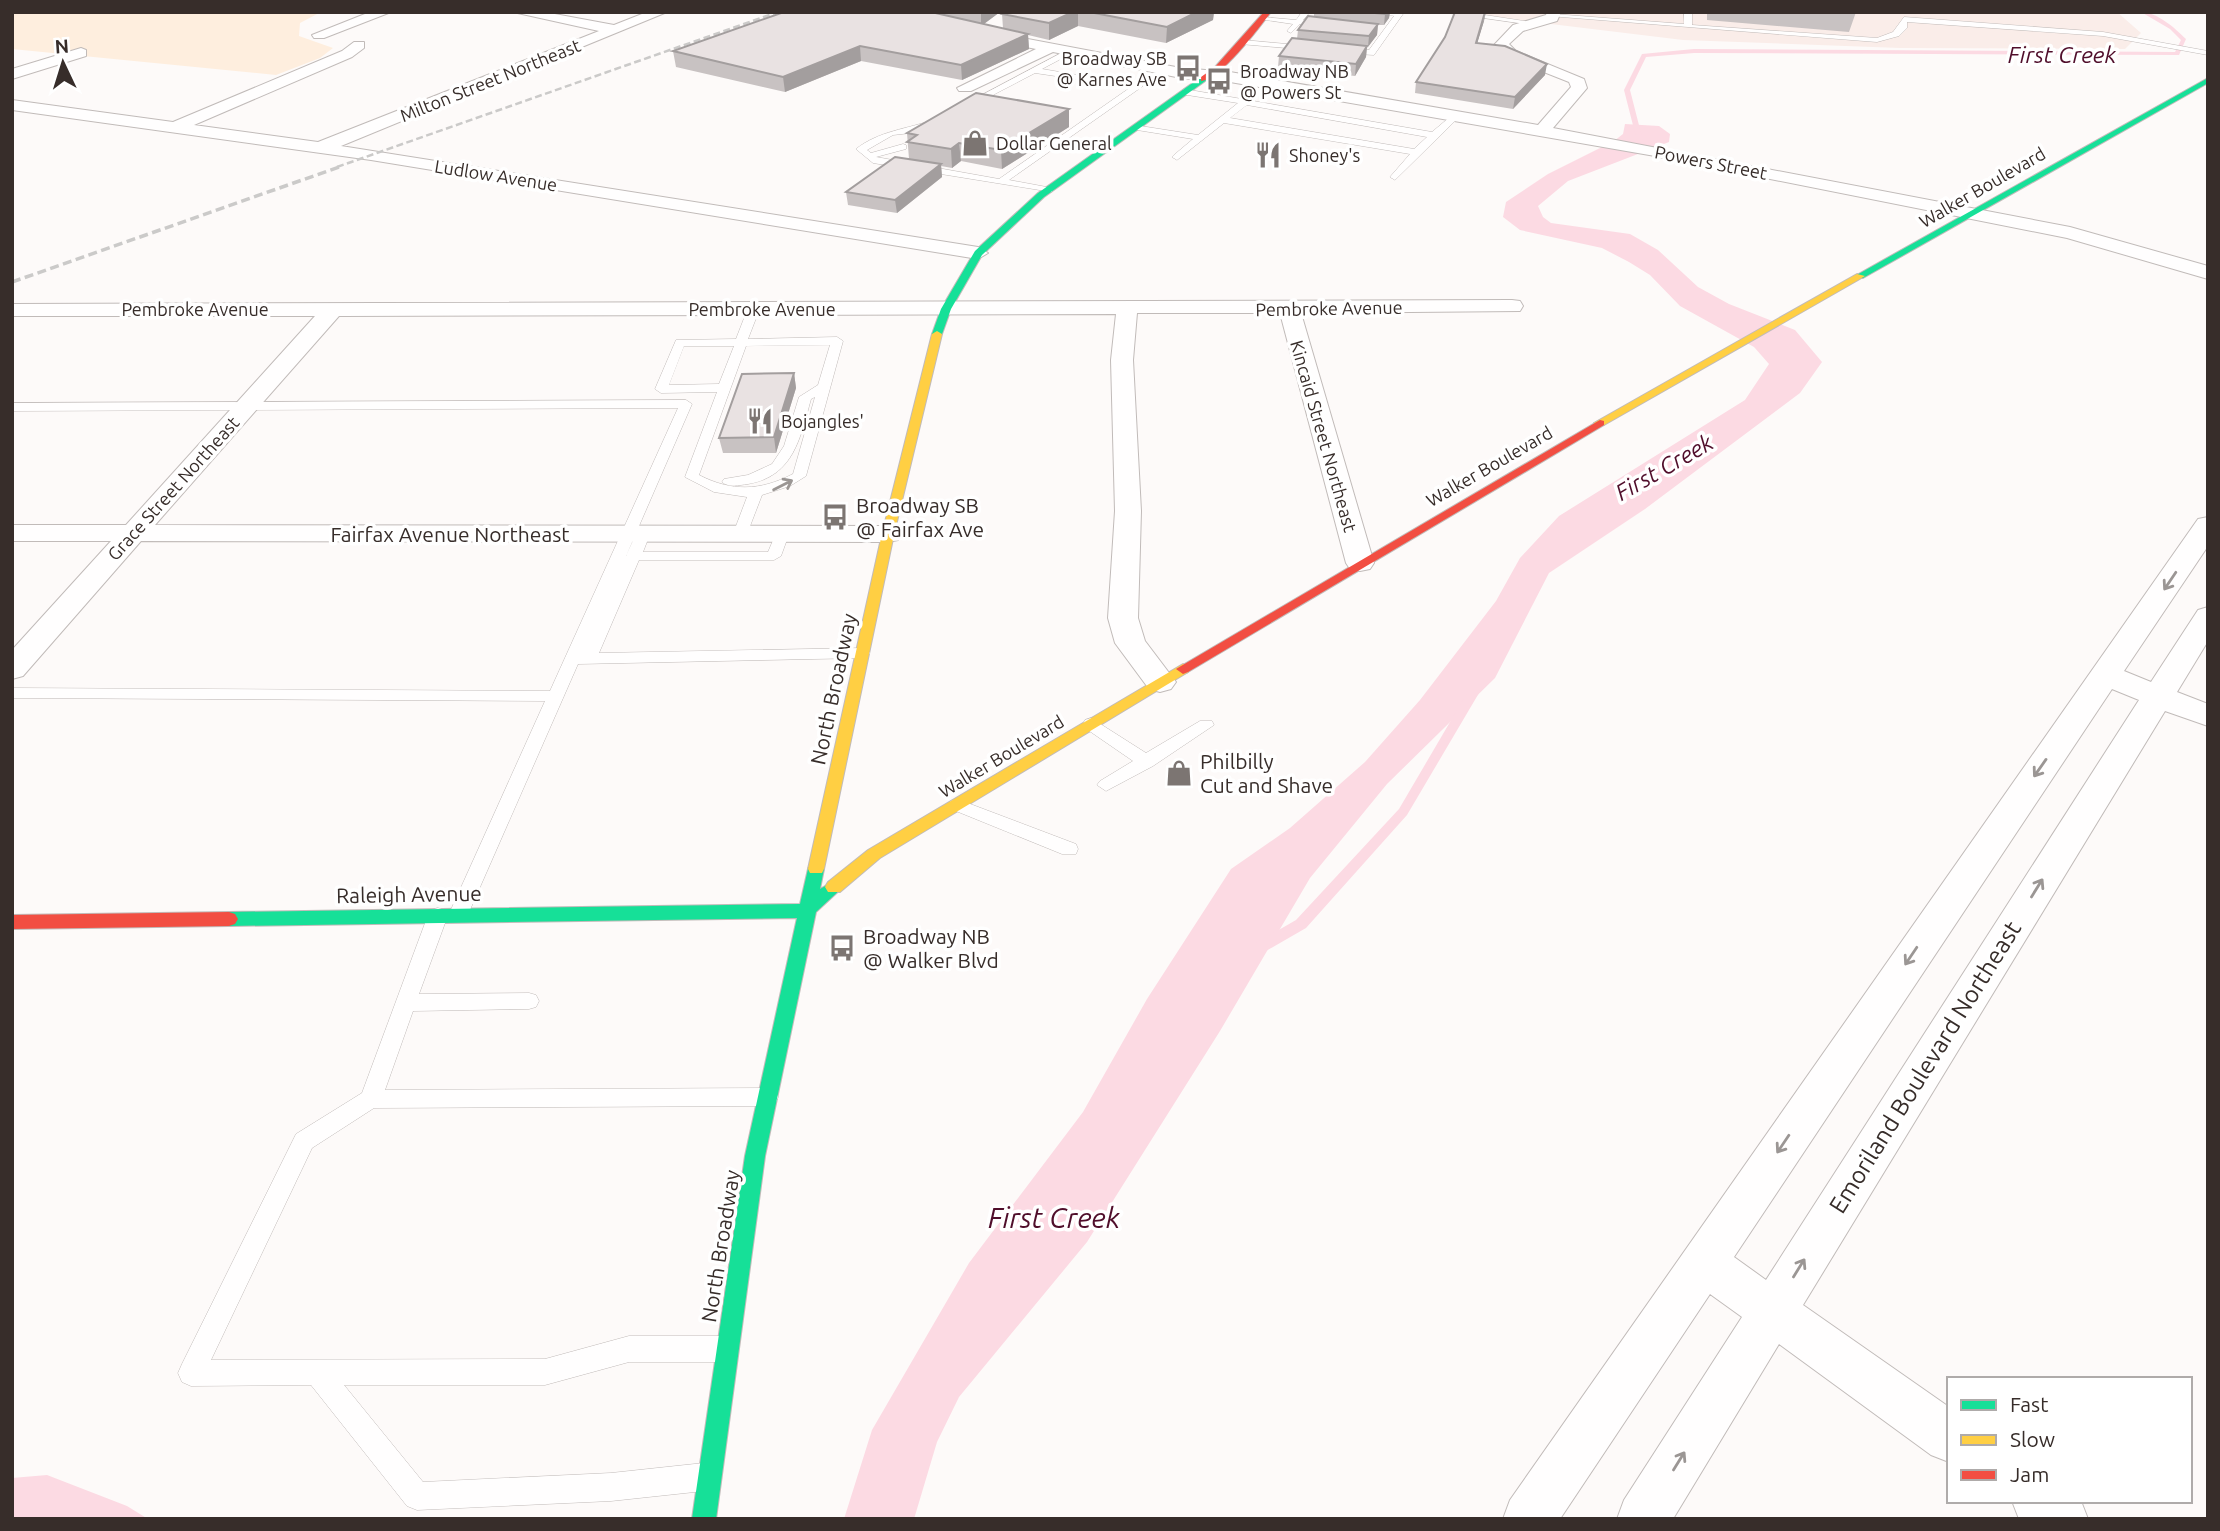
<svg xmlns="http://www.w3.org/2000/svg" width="2220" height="1531" viewBox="0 0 2220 1531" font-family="Ubuntu,sans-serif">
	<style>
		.built { fill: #faede9 }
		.green { fill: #feeede }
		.water { fill: #fcdae3 }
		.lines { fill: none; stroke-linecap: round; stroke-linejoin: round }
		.stream { fill: #fcdae3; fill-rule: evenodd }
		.lane-casing { stroke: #c1bbb9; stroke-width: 1 }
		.street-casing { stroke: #c1bbb9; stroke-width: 2 }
		.fast-casing { stroke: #c1bbb9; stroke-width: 2 }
		.slow-casing { stroke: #c1bbb9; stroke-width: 2 }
		.jam-casing { stroke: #c1bbb9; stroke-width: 2 }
		.lane { fill: #fffefe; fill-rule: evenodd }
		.street { fill: #fffefe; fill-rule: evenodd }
		.fast { fill: #16e098; fill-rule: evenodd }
		.slow { fill: #ffcf43; fill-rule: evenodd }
		.jam { fill: #f24e42; fill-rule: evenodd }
		.rail-far1 { stroke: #cbcac9; stroke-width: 2.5; stroke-dasharray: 7 3.5; stroke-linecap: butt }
		.rail { stroke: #cbcac9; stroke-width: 3.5; stroke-dasharray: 9 4.5; stroke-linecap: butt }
		.wall { fill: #c8c2c2 }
		.shaded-wall { fill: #a39e9e }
		.building { fill: #e9e2e2; stroke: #a39e9e; stroke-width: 2 }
		.oneway { stroke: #9b9694 }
		.labels { text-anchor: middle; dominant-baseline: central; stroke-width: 7; stroke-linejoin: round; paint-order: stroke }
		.far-poi-label { font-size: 18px; fill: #372d2a; stroke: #fff; text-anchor: start }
		.far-street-label { font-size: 18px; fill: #372d2a; stroke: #fff }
		.poi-label { font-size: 21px; fill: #372d2a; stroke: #fff; text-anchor: start }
		.street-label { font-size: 21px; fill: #372d2a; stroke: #fff }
		.water-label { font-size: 23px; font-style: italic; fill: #500e2b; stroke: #fff }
		.near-street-label { font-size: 24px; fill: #372d2a; stroke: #fff }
		.near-water-label { font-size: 28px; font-style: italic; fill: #500e2b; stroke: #fff }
	</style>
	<rect width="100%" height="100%" fill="#fdfaf9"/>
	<path class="built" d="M1451,12H2117L2141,33L2125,49L1900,48L1683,40Z"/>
	<path class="green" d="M12,12H321L300,23L299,36L333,48L320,58L276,75L12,49Z"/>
	<path class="water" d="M1625,124L1659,126L1670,134L1669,142L1568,181L1538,206L1543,217L1551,223L1630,234L1658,250L1698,287L1729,304L1795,330L1822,362L1800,393L1645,509L1549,573L1495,678L1387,784L1310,878L1220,1031L1087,1242L959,1397L937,1442L914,1519H844L872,1430L969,1263L1083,1112L1147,999L1231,869L1290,828L1365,762L1420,700L1496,601L1520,558L1559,516L1745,400L1769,364L1754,347L1680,306L1650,275L1629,262L1602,248L1520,230L1503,217L1506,202L1548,174L1614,141L1623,134Z
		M47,1475L127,1506L148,1519H12V1478Z"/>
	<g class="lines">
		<path class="stream" d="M2141,12C2157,12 2175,28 2186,39L2179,55L1694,53L1646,57L1630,90L1643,141L1640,143L1637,141L1624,90L1642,54L1694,49L2175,52L2181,40L2170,29Z
			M1473,689L1479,693L1407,815L1306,928L1266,951L1261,952L1256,951L1254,947L1256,943L1296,920L1399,809L1467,693Z"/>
		<g class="lane-casing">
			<path id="lane" d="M1302,12H1310L1303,20L1329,25L1325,27L1300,24L1291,33L1287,31L1293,24L1259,19L1263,17L1296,20Z
				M1374,12L1403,14L1374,55L1341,53L1344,49L1369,50L1394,16Z
				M1441,12H1465L1537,23L1533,25Z
				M1684,12H1692V25L1877,38L1893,32L1904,17L2103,32L2208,51V55L2103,36L1907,22V28L1899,36L1877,42L1549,16L1553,14L1684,24Z
				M1243,40L1309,46L1313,48L1309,50L1240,44Z
				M1069,49L1072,53L1042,69L1143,86L1009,180L1052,188V192L873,163L856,149C879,131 907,129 933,120L936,125L920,132L893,135L867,150L871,153L903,144L906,145V149L876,157L999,179L1131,87L1035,73L970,107L963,105Z
				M1184,89L1432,132L1451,116L1458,118L1395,180L1390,177L1410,154L1224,123L1177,160L1172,157L1174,155L1193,139L1137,130L1134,125L1198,135L1238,103L1181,94ZM1247,105L1427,137L1414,149L1230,118Z
				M754,305L760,308L748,339L837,337L843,341L806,476L790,486L762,495L747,534L740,538L733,534L747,497L714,492L685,477L717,392L661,393L655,389L676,340L736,339L748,308ZM830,345L818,385L799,397L784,446L772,464L748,475L724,479L722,482C729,488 739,485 748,484C794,476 800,438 811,399L815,397L793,474C760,491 732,492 699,475L746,346ZM684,346H734L719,384L669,385Z
				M686,400L692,404L626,556L636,534L643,530L650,534L643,552H768L777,531L782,530L789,534L781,556L774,560H639L599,653L862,648L870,653L862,658L578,664L466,919H452L449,914L545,701L12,698V688L550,691L678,408L12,411V403Z
				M1091,718L1146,753L1200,721H1212L1214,725L1153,766L1106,791L1097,785L1100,781L1133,761L1085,728L1083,724L1085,720Z
				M957,799L1076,844L1078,849L1076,854H1062L951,809L948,805L951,801Z
				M438,908L445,910L448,915L419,994L529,993L536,995L539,1001L536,1007L529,1009L413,1011L385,1090L767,1088L775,1090L778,1097L775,1104L767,1106L374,1108L312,1148L211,1360L545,1359L629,1336H725L734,1340L738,1349L734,1358L725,1362H629L545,1385H344L423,1482L611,1473L704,1463L714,1467L718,1477L714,1487L704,1491L611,1501L417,1510L407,1506L311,1385L191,1386L182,1382L178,1373L182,1364L296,1134L362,1093L428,915L431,910Z"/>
		</g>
		<g class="street-casing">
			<path id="street" d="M370,12H391L324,38H314L312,35Z
				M513,12H544L614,25L647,12H667L341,146L978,247L988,253L978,259L371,160L12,110V100L173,122L342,51L354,42H364V48L352,57L194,125L318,142L599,31Z
				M1547,12H1561L1557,21L1523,31L1509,44L1516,51L1584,79L1587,88L1553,128L2070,227L2208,266V279L2067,238L1655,156L1230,82L1181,78L1053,52L971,91H959L957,88L1036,49L981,38L979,35L986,31L1181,68L1230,72L1538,125L1571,87L1569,82L1506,57L1494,45L1513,25L1546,15Z
				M81,48L86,50V56L12,79V69Z
				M1512,300L1520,301L1523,306L1520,311L1301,313L1374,563L1370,569L1360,571L1350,569L1346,563L1280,313H1137L1133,360L1141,511L1138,618L1145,641L1176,682L1171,689L1160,692L1149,689L1115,643L1108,618L1115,511L1111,360L1116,314L339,316L155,525L888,526L898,528L902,534L898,540L888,542L141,541L23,676L12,679V650L111,541H12V525H126L315,316H12V304Z
				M2208,517V546L2124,671L2151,682L2198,610L2208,607V641L2177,692L2208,704V726L2165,711L1803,1305L1949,1407V1462L1931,1455L1779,1344L1673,1519H1617L1624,1500L1742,1317L1710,1294L1560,1519H1503L1510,1500L2198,519ZM2112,689L2139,700L1766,1280L1734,1257Z
				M2012,1501H2081L2088,1519H2019Z"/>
		</g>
		<g class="fast-casing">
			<path id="fast" d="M1201,77L1208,79L1044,197L982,255L951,309L942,334L933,336L932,334L941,309L975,251L1038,193Z
				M2208,78V83L1863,278L1855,276Z
				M816,863L822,865L824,869L820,889L834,881L840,882L843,887L816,912L765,1156L716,1519H692L745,1156L797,918L229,926L223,924L220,919L223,914L229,912L800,904L808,869L810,865Z"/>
		</g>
		<g class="slow-casing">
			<path id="slow" d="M1857,274L1865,276L1604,425H1596L1594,423Z
				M937,331L942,334L894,534L824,869L822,873H810L808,869L882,534L932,334Z
				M1183,664L1190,669L1188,672L880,858L840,892H828L825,887L828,882L868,850Z"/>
		</g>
		<g class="jam-casing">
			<path id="jam" d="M1264,12H1271C1259,28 1220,80 1201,81V77L1215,67Z
				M1600,420L1604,421V425L1188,672L1183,674L1176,669Z
				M229,912L235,914L238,919L235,924L229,926L12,929V915Z"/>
		</g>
		<use href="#lane" class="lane"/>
		<use href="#street" class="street"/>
		<use href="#fast" class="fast"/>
		<use href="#slow" class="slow"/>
		<use href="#jam" class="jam"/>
		<path class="rail-far1" d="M337,167L778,12"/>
		<path class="rail" d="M12,282L342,166"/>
	</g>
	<path class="wall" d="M784,12H1000L984,24L1003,28L1002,14L1005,12H1214L1213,20L1166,43L1078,26L1049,40L1028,35L1029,49L962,80L861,61L785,92L676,67L673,51Z
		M1314,12H1390L1389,18L1384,25H1378L1377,35L1367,47L1366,57L1355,76L1278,67L1279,56L1297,39L1298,30L1314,17Z
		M1707,12H1856L1849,32L1707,20Z
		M1484,21L1477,43L1545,75L1513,109L1415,93L1416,82Z
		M1069,127L1002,169L961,161L952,168L941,166L942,177L897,213L848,205L846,192L909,159L907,133Z
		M794,373L796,388L776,453H723L719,438Z"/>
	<path class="shaded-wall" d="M981,12H1000L981,26Z
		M1073,12H1078V26L1049,40V23Z
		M1197,12H1214L1213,20L1166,43L1167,27Z
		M1387,12H1390L1389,18L1384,25L1385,14Z
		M1486,12L1484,21L1474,54L1476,43Z
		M1378,24L1377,35L1368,47L1369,36Z
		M1028,34L1029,49L962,80L961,65Z
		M860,46L861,61L785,92L783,77Z
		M1367,46L1366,57L1355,76L1356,64Z
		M1547,64L1545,75L1513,109L1515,97Z
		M1069,109V127L1002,169L1001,150Z
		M959,143L961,161L952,168L951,149Z
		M941,164L942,177L897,213L895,200Z
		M794,373L796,388L776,453L774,437Z"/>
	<path class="building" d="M784,12H931L1028,34L961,65L860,46L783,77L673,51Z
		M1005,12H1073L1049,23L1002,14Z
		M1089,12H1197L1167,27Z
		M1364,12H1387L1385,14Z
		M1455,12H1485L1476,43L1505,46L1547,64L1515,97L1416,82L1445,37Z
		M1308,16L1378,24L1369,36L1298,30Z
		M1292,38L1367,46L1356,64L1279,56Z
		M976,93L1069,109L1001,150L959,143L951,149L907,142L917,135L907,133Z
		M895,157L941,164L895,200L846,192Z
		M794,373L774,437L719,438L742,374Z"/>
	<defs><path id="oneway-shaft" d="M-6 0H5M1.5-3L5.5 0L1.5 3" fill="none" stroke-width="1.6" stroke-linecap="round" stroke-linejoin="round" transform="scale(1.75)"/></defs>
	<g class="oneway">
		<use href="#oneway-shaft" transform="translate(783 485) rotate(-27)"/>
		<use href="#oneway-shaft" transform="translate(2170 581) rotate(124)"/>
		<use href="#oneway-shaft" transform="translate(2040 768) rotate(125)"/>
		<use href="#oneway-shaft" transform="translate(2037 888) rotate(-58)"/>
		<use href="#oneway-shaft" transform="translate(1911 956) rotate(124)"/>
		<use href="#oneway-shaft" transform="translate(1783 1144) rotate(124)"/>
		<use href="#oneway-shaft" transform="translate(1799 1268) rotate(-58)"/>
		<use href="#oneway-shaft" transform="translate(1679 1461) rotate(-58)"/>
	</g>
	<defs>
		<g id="bus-bare" transform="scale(2.1)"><path d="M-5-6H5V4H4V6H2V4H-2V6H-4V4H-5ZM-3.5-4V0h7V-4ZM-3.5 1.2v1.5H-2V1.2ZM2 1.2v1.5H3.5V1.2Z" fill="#7c7572" stroke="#fff" stroke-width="2.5" paint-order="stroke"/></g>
		<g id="shop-bare" transform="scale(2.1)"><path d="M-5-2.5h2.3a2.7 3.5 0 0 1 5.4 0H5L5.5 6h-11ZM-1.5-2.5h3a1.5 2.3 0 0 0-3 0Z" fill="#7c7572" stroke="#fff" stroke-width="2.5" paint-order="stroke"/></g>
		<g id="restaurant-bare" transform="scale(2.1)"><path d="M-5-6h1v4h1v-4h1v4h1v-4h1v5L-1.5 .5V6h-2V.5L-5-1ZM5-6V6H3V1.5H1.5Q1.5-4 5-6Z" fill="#7c7572" stroke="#fff" stroke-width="2.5" paint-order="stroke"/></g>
	</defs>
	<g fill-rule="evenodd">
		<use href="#bus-bare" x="1188" y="68"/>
		<use href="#bus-bare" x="1219" y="81"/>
		<use href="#shop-bare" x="975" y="143"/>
		<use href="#restaurant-bare" x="1268" y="155"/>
		<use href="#restaurant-bare" x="760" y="421"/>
		<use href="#bus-bare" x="835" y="517"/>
		<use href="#shop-bare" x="1179" y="773"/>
		<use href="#bus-bare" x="842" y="948"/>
	</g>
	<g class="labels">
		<g class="far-poi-label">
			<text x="1167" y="58" text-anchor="end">Broadway SB<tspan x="1167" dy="21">@ Karnes Ave</tspan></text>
			<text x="1240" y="71">Broadway NB<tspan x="1240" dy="21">@ Powers St</tspan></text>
			<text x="996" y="143">Dollar General</text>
			<text x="1289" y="155">Shoney's</text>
			<text x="781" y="421">Bojangles'</text>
		</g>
		<g class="far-street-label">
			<text transform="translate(490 80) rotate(-22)">Milton Street Northeast</text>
			<text transform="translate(1711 162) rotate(11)">Powers Street</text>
			<text transform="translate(496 175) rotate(9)">Ludlow Avenue</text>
			<text transform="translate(1982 187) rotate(-30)">Walker Boulevard</text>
			<text transform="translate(1329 308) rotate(-1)">Pembroke Avenue</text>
			<text x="195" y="309">Pembroke Avenue</text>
			<text x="762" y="309">Pembroke Avenue</text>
			<text transform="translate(1324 436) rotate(74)">Kincaid Street Northeast</text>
			<text transform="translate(1489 466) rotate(-30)">Walker Boulevard</text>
			<text transform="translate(173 488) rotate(-48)">Grace Street Northeast</text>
			<text transform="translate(1001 756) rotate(-31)">Walker Boulevard</text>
		</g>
		<g class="poi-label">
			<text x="856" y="505">Broadway SB<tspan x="856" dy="24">@ Fairfax Ave</tspan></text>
			<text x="1200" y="761">Philbilly<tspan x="1200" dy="24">Cut and Shave</tspan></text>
			<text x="863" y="936">Broadway NB<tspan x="863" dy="24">@ Walker Blvd</tspan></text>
		</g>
		<g class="street-label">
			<text x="450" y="534">Fairfax Avenue Northeast</text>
			<text transform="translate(833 689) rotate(-78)">North Broadway</text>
			<text transform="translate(409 894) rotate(-1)">Raleigh Avenue</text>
			<text transform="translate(720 1246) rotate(-81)">North Broadway</text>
		</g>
		<g class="water-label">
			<text x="2062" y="54">First Creek</text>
			<text transform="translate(1664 467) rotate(-30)">First Creek</text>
		</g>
		<g class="near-street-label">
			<text transform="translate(1925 1067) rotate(-58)">Emoriland Boulevard Northeast</text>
		</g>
		<g class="near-water-label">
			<text x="1054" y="1217">First Creek</text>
		</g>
	</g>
	<rect width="2220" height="1531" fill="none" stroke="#372d2a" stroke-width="28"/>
	<rect x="1947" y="1377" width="245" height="126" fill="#ffffff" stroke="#afabaa" stroke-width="2"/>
	<rect x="1961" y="1400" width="35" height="10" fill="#16e098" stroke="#afabaa" stroke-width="2"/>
	<text x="2010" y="1412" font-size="21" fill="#372d2a">Fast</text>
	<rect x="1961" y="1435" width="35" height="10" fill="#ffcf43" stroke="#afabaa" stroke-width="2"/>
	<text x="2010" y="1447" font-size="21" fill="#372d2a">Slow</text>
	<rect x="1961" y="1470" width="35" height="10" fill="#f24e42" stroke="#afabaa" stroke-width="2"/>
	<text x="2010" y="1482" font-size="21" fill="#372d2a">Jam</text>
	<g transform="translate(63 63) rotate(356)" stroke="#ffffff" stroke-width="5" paint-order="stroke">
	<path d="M0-5L12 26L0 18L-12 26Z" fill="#372d2a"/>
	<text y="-10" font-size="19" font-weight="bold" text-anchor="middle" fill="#372d2a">N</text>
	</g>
</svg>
